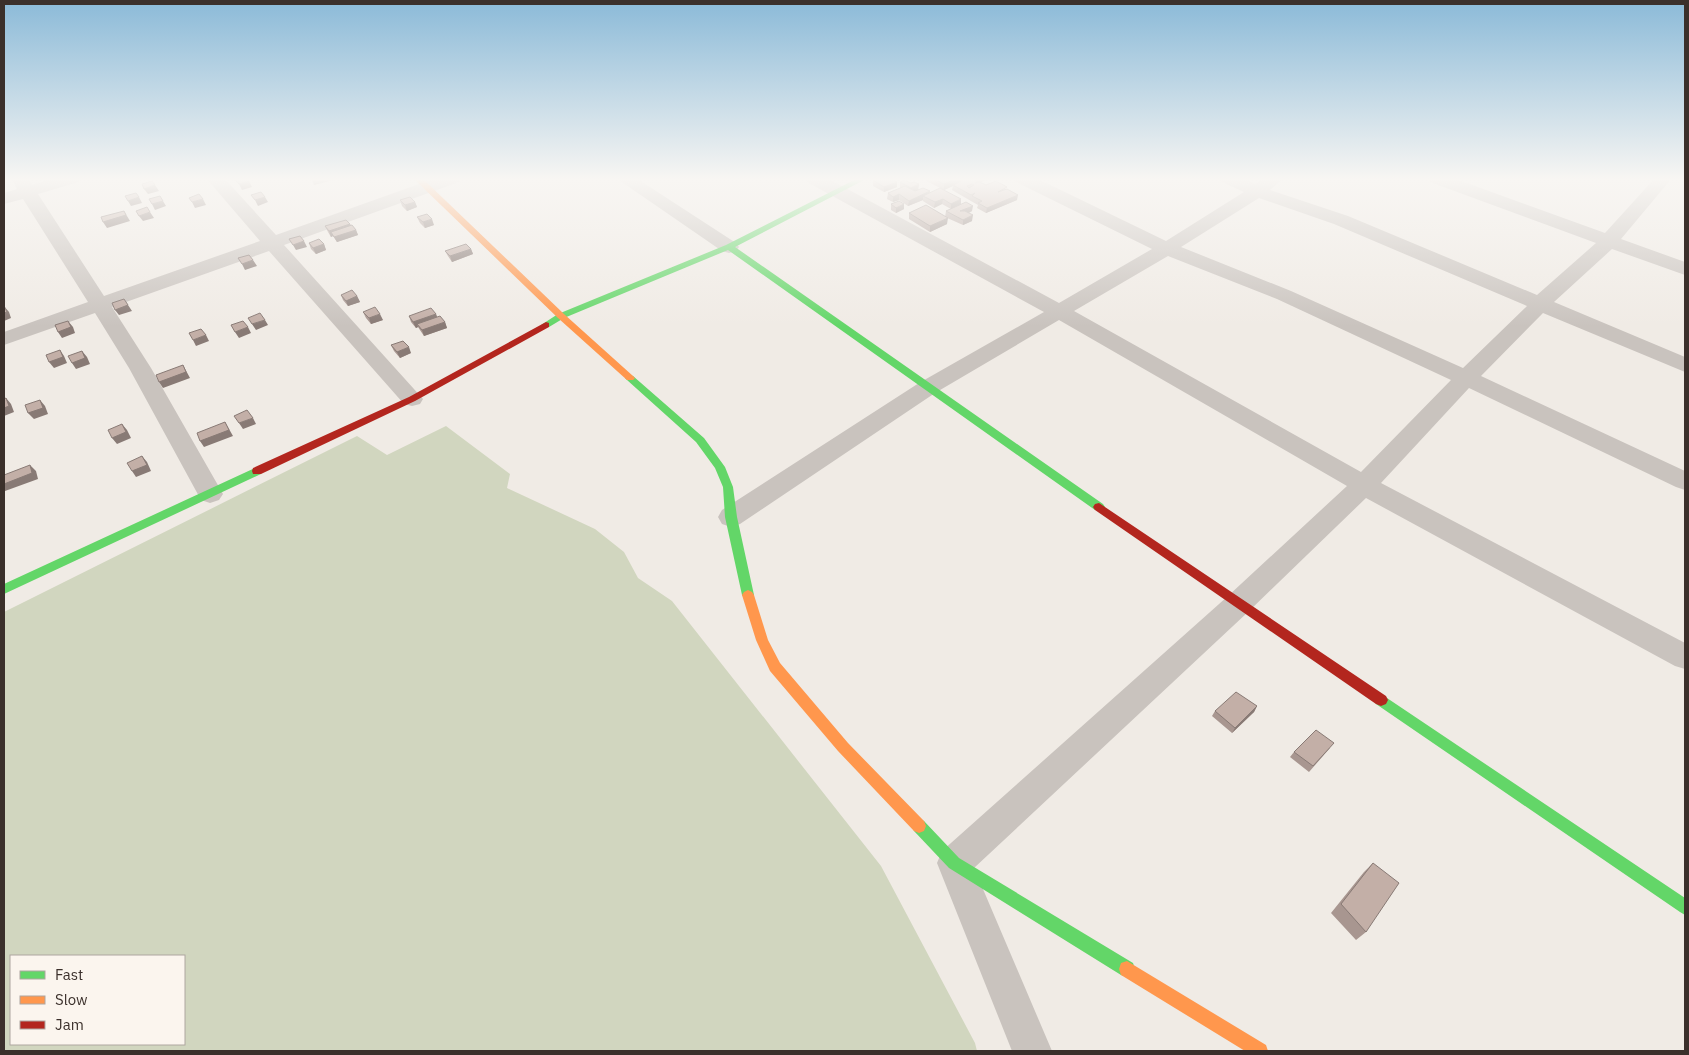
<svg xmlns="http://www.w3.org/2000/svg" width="1689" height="1055" viewBox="0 0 1689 1055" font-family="'IBM Plex Sans',sans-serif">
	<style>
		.green { fill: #d1d6bf; fill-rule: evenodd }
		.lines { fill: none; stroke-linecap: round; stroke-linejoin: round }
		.street { fill: #c9c3be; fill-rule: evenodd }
		.fast { fill: #63d668; fill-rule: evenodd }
		.slow { fill: #ff974d; fill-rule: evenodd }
		.jam { fill: #b3261e; fill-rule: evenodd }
		.wall { fill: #a89690 }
		.shaded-wall { fill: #887a75 }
		.building { fill: #c3afa7; stroke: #887a75; fill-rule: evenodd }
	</style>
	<rect width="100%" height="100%" fill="#f0ebe5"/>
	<path class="green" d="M446,426L510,474L507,488L595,529L624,552L638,578L672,601L881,866L975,1043L977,1051H4V612L357,436L387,455ZM11,956H184V1044H11Z"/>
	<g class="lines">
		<path class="street" d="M11,178H28L32,185L54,178H81L79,182L38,194L104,296L260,241L206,178H224L276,235L436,178H461L459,182L284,245L423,399L420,404L412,406L404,404L269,251L112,307L151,368L223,494L219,500L210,503L201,500L129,368L95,313L4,345V332L88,302L23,199L4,204V193L17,189Z
			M616,178H636L736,243L739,247L736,251L729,253L722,251Z
			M805,178H827L1059,303L1152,249L1016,182L1014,178H1036L1166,241L1244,192L1222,182L1220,178H1243L1255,184L1264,178H1284L1270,190L1348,216L1537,295L1596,243L1430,182L1428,178H1453L1605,233L1655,178H1672L1621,239L1685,262V275L1612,249L1554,302L1685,357V372L1543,313L1481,376L1685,471V490L1676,487L1469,388L1381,483L1685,643V669L1675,666L1366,498L1248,612L974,868L1052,1051H1012L937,863L942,851L1228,596L1347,486L1059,320L935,393L740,524L731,527L722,524L718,517L722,510L919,383L1044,312L807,182ZM1259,198L1334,224L1527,306L1463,368L1291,291L1181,247ZM1168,256L1277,299L1451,380L1361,472L1074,311Z"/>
		<path class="fast" d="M858,178H868L735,247L1103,504L1105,507L1103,510H1095L728,250L564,318L549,327H543L541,325L558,314L726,245Z
			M630,375L633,376L704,438L725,467L733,487L737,517L754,595L752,598H744L742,595L725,517L723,487L715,468L696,442L627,380L625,378L627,376Z
			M257,467L262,471L261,474L4,594V584Z
			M1381,694L1685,898V915L1680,912L1376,704L1374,700L1376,696Z
			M919,819L924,821L959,858L1133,963L1135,969L1133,975L1127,977L1121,975L949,868L914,831L912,826L914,821Z"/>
		<path class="slow" d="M413,178H422L564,314L633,376L635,378L633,380H627L558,318Z
			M748,590L752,592L754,595L768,640L780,663L848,743L924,821L926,826L924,831L919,833L914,831L838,751L770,671L756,640L742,595L744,592Z
			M1127,961L1266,1045L1268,1051H1245L1121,975L1119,969L1121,963Z"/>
		<path class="jam" d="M546,322L549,323V327L415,401L261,474H253L252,471L253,468L409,397Z
			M1099,503L1386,696L1388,700L1386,704L1381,706L1376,704L1095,510L1093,507L1095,504Z"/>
	</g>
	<path class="wall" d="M921,178H990L981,182L986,185L1007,189L1017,200L986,213L977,208L978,205L971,201L972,200L971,201L952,190L953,186L944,190Z
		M873,180L897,187L884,192L873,186Z
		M900,182L919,184L918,190L930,191V193L961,204L972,211L969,213L972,221L963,225L945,217L946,211L951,209L942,204L934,208L923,201V200L908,206L899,200L893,202L887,199L888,193L901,188L900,187Z
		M400,200L415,202L417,207L407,211L402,206Z
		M891,204L904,209L896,213L891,210Z
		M909,213L947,224L930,232L909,219Z
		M417,217L434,225L425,228L420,223Z
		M350,224L356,230L358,235L337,242L333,236L331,237L328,232L325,226Z
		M309,243L324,244L326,250L316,254L311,249Z
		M471,249L473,254L452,262L448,256L445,251Z
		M341,295L357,296L360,302L348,306L343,300Z
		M363,312L383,320L371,324L366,318Z
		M436,314L437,317L445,322L447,328L424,336L418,327L416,328L411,322L409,316Z
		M391,345L411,353L400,358L394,351Z
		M1257,706L1254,712L1232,733L1212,716L1215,711Z
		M1330,748L1309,772L1290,757L1294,752Z
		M1373,863L1366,932L1356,940L1331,913L1364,872Z"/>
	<path class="shaded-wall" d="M232,178H242L234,181Z
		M317,178H334V180L314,185L312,180Z
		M958,178H966V180L953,185V186L944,190V184Z
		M978,178H990L977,184L974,180Z
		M249,181L252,187L242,190L239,184Z
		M897,182V187L884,192V187Z
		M919,184L918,190L911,193V188Z
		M155,185L159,191L148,194L144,189Z
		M930,191V197L923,196V200L908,206L909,201Z
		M899,194V200L893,202V197Z
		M1018,195L1017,200L986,213L987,208Z
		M139,197L142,203L131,206L128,201Z
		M265,197L268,202L258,206L255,200Z
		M203,199L206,205L195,208L192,202Z
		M943,199L942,204L934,208L935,202Z
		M961,199V205L951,209V204Z
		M163,201L166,206L155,210L152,204Z
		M415,202L417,207L407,211L405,205Z
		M904,204V209L896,213V208Z
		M973,206L972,211L959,217L960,211Z
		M124,211L130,221L107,228L103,222Z
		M150,212L154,218L143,221L139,216Z
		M973,215L972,221L963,225V220Z
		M948,218L947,224L930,232V226Z
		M432,219L434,225L425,228L423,222Z
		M350,224L352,230L331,232L333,236L331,237L329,231Z
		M356,230L358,235L337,242L334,237Z
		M304,241L307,247L296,250L293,245Z
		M324,244L326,250L316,254L313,248Z
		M471,249L473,254L452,262L450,256Z
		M253,260L257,266L245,270L242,264Z
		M357,296L360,302L348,306L346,301Z
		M124,299L132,311L119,315L115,310Z
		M4,306L9,312L11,318L4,321Z
		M380,314L383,320L371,324L369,318Z
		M436,314L438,320L417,324L418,327L416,328L413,322Z
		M265,320L268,325L256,330L252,324Z
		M68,321L73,327L75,333L62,338L58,332Z
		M445,322L447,328L424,336L422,330Z
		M248,327L251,333L239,338L235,332Z
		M206,335L209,341L196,346L193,340Z
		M409,347L411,353L400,358L397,352Z
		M60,350L64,356L67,363L54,368L49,362Z
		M82,351L87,357L90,364L76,369L72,363Z
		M183,365L190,378L163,388L159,382Z
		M6,398L11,404L14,412L4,416V408Z
		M40,400L45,406L48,414L34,419L28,413Z
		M253,418L256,424L243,429L239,423Z
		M225,422L233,436L204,447L200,441Z
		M122,424L127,430L131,438L117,444L112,438Z
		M142,456L147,462L151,471L136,477L132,471Z
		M30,465L36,471L38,479L5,491L4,490V484Z
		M1257,706L1254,712L1232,733L1235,728Z"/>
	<path class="building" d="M241,178H246L249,181L239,184L235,180Z
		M878,178H891L897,182L884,187L873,180Z
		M932,178H958L944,184Z
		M967,178H978L974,180L977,181L975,183L979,182L986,185L996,181L1007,187L998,192L1007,189L1018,195L987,208L978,203L982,201L972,196L975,193L971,195L953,185ZM972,184L974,185L969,188L967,186Z
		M904,180L911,183L914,182L919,184L911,188L900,182Z
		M152,181L155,185L144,189L142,184Z
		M905,186L915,191L923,188L930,191L909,201L899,194L893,197L888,193Z
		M940,188L961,199L951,204L943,199L935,202L923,196Z
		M261,192L265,197L255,200L251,195Z
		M136,193L139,197L128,201L125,196Z
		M199,194L203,199L192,202L189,198Z
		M160,196L163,201L152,204L149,199Z
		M410,197L415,202L405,205L400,200Z
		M899,201L904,204L896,208L891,204Z
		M966,202L973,206L960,211H965L973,215L963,220L946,211Z
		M926,205L948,218L930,226L909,213Z
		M147,207L150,212L139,216L136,211Z
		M124,211L126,215L103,222L101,217Z
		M427,214L432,219L423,222L417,217Z
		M346,220L350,224L329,231L325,226Z
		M352,225L356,230L334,237L331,232Z
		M300,236L304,241L293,245L289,239Z
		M319,239L324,244L313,248L309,243Z
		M466,244L471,249L450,256L445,251Z
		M249,255L253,260L242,264L238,258Z
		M352,290L357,296L346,301L341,295Z
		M124,299L128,305L115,310L112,303Z
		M4,306L7,312L4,313Z
		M375,307L380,314L369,318L363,312Z
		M431,308L436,314L413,322L409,316Z
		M260,313L265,320L252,324L248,318Z
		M440,316L445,322L422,330L417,324Z
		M68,321L71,327L58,332L55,325Z
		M243,321L248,327L235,332L231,325Z
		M201,329L206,335L193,340L189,333Z
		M403,341L409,347L397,352L391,345Z
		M60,350L63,357L49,362L46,355Z
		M82,351L85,358L72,363L68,356Z
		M183,365L186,372L159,382L156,375Z
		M6,398L9,406L4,408V399Z
		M40,400L43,408L28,413L25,405Z
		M247,410L253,418L239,423L234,416Z
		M225,422L229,430L200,441L197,433Z
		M122,424L126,432L112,438L108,430Z
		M142,456L147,465L132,471L127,463Z
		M30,465L32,473L4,484V475Z
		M1236,692L1257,706L1235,728L1215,711Z
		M1316,730L1334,743L1313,766L1294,752Z
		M1373,863L1399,883L1366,932L1341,904Z"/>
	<linearGradient id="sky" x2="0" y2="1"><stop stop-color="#8bbad8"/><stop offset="0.55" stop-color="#f8f6f3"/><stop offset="1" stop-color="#f8f6f3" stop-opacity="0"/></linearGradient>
	<rect width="1689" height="326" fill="url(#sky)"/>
	<rect width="1689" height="1055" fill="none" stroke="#3b302b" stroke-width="10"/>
	<rect x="10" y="955" width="175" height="90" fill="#fbf5ee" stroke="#aea6a0"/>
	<rect x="20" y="971" width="25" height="8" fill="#63d668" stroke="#aea6a0"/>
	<text x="55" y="980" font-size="15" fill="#3b302b">Fast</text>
	<rect x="20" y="996" width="25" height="8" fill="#ff974d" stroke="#aea6a0"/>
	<text x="55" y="1005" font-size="15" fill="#3b302b">Slow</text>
	<rect x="20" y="1021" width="25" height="8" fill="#b3261e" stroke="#aea6a0"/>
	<text x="55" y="1030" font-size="15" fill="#3b302b">Jam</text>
</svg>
